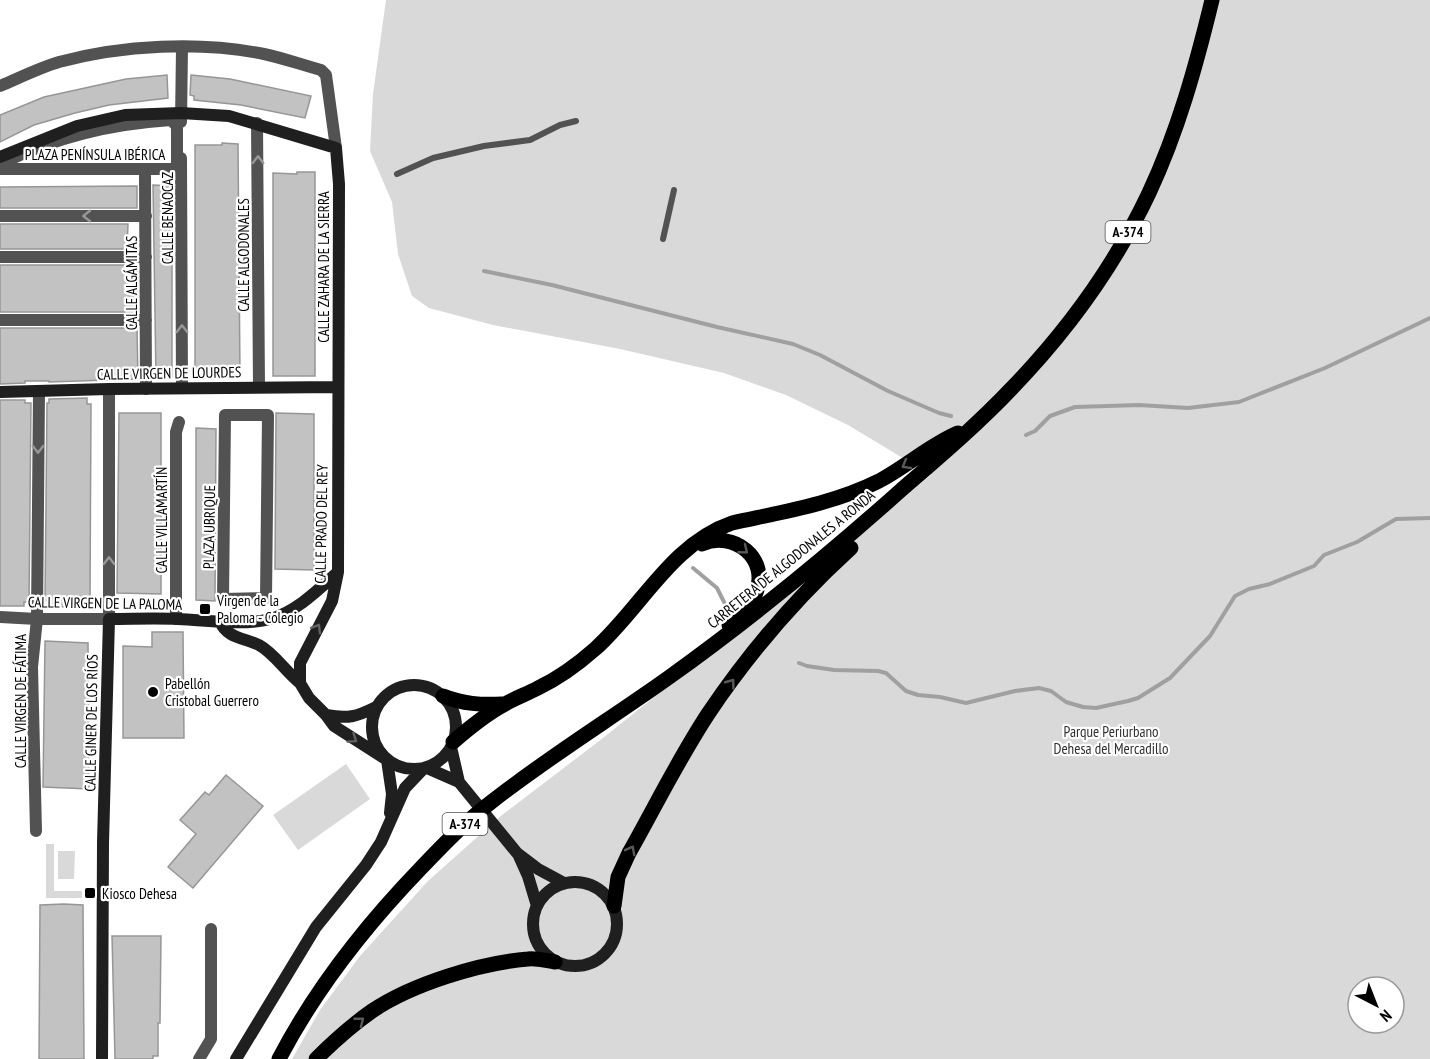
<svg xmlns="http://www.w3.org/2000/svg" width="1430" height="1059" viewBox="0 0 1430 1059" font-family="'PT Sans Narrow',sans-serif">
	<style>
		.green { fill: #d9d9d9; fill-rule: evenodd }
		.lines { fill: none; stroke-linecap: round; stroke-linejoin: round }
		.stream { stroke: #a0a0a0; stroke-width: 4 }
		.building { fill: #c2c2c2; stroke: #969696; stroke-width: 1.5 }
		.lane { stroke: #525252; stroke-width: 6 }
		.street { stroke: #525252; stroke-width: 12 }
		.secondary { stroke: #1f1f1f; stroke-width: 12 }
		.primary { stroke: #000; stroke-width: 15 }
		.oneway { stroke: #979797 }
		.oneway2 { stroke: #595959 }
		.oneway3 { stroke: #626262 }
		.poi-dot { fill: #000; stroke: #fff; stroke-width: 2 }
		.labels { text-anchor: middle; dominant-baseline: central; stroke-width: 4.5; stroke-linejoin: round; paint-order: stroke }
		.shield { fill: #fff; stroke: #4c4c4c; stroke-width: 1.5 }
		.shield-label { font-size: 14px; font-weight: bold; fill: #000 }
		.street-label { font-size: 15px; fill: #000; stroke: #fff }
		.poi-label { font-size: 15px; fill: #000; stroke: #fff; text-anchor: start }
		.park-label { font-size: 15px; fill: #303030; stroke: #fff }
	</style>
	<rect width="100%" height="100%" fill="#fff"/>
	<path class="green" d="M386,0H1430V1059H292L320,1010L360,956L428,881L502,815L603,738L931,475L848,425L786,395L724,373L620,349L493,325L429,308L412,296L398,254L392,202L370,151L373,94ZM1358,987H1394V1023H1358Z
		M346,764L370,799L298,850L273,815Z
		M46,844H54V891H82V898H46Z
		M58,851H75L74,879H58Z"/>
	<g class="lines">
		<path class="stream" d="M484,271L552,285L717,327L793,344L820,355L888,391L939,413L951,416
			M1026,435L1035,431L1050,416L1075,407L1139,405L1188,408L1239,402L1325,368L1430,318
			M693,568L717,588L727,608
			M799,663L807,666L834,670L878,671L886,673L906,691L918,695L940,697L966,703L1015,691L1039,688L1051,691L1066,702L1083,707L1096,708L1128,701L1138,698L1170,678L1210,636L1235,596L1249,589L1270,584L1314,566L1324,555L1357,542L1396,519L1430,518"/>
	</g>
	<path class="building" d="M167,75L168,98L109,105L75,113L34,125L0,142V115L44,97L126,79Z
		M191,75L230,79L311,96L305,118L241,105L194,100V96L190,95Z
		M222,143L238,144L240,375L195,376V145H222Z
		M297,172H315V376H273V173L297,174Z
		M153,185L172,186V377L156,379Z
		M137,186V208H0V187Z
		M0,224H128L127,249H0Z
		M0,265H137V312H0Z
		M0,328H137L138,379L49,382V381H25V383L0,384Z
		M87,398V404H91L90,603H84V608L49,606L50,601H45L47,403H49V399Z
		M0,400H25V403H31L29,602H24V606H0Z
		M119,413H161V594L117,593Z
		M276,413L314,414V570L275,569Z
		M196,428L216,429L215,601L196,600Z
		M152,632H183L184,738H123V646L152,647Z
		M45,641L88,643L89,789L43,787Z
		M226,775L263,806L193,888L168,867L196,834L180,820L205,792L209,795Z
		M64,904L83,905L84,1059H39L40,905Z
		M112,936H161L160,1023H158V1056H153V1059H115Z"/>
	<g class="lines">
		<path class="lane" d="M397,174L433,158L484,146L530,140L560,125L576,121
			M663,239L674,190"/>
		<path class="street" d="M0,86C19,78 39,68 59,62C122,45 200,41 264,54C283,58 302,65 321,70L326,75L336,148
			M181,122L182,48
			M257,123L259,387
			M181,158L182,388
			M0,164C56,137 110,124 171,120L177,126V166L175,169H0
			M145,176L146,389
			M0,216H146
			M0,257H146
			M0,320H146
			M225,415H268L266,598L223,599Z
			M0,617L37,619H109V389
			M176,619V432L179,422
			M36,831L32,667L37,619L39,391
			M199,1059L211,1039V929"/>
		<path class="secondary" d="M0,157L77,126L125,115L181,113L229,116L336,148L339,184L338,572L332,601L300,663V683L309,698L326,715L334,726L384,758
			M0,392L109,389L338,387
			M220,621C226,638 245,638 259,645C274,653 286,672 300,683
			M372 727a42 42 0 1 1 84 0a42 42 0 1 1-84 0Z
			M326,715C348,719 356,717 376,707
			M451,747L459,782L517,853L538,869L564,883
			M387,760L392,794L390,813
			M427,768L459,782
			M519,856L528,876L537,906
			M533 924a42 42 0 1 1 84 0a42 42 0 1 1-84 0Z
			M102,1059L103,843L109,619C132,619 155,618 178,619C206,620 243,626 270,619C296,612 318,590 338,572
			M236,1059L316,927L366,865L381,842L405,788L423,769"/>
		<path class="primary" d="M702,544C733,530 770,558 756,593C752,605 738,615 729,625
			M443,696C463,704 481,705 502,704
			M453,742C469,728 486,714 505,704C515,698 527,694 538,688C559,678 578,664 595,649C641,608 671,544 732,523C782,512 833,504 879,481C907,466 930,445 958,433
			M614,906L618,877L629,853C655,807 679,758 708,714C749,653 797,597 851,548
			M279,1059C316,988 366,925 421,868C443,845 465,822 490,803C547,758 609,720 668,678C749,620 826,557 900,491C938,458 977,425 1012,388C1067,331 1115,265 1149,193C1178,131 1196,66 1212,0
			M316,1059C333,1042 352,1025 372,1011C412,984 480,963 528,959C537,958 547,961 555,962"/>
	</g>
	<defs><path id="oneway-chevron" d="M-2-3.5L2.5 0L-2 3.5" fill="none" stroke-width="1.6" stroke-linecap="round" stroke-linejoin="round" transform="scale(1.5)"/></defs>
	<g class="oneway">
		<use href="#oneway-chevron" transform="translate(258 160) rotate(-90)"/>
		<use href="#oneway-chevron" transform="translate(87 216) rotate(-180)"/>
		<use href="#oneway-chevron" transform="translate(182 329) rotate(-90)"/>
		<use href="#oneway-chevron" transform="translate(38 449) rotate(90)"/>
		<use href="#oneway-chevron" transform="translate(109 561) rotate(-90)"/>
	</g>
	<g class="oneway2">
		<use href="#oneway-chevron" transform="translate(906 465) rotate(150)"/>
		<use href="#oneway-chevron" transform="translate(744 550) rotate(39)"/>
		<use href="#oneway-chevron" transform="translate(731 683) rotate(-53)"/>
		<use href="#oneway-chevron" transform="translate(631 850) rotate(-62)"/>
		<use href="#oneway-chevron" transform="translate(360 1021) rotate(-38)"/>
	</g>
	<g class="oneway3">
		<use href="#oneway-chevron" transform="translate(317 628) rotate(-59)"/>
		<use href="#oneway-chevron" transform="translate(353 739) rotate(34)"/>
	</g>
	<g class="poi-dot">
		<rect x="199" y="603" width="12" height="12" rx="3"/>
		<circle cx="153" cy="692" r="6"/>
		<rect x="84" y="887" width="12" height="12" rx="3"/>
	</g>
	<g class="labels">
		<g class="shield">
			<rect x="1105.5" y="221" width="45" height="22" rx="4.5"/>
			<rect x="442.5" y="813" width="45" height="22" rx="4.5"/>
		</g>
		<g class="shield-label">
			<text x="1128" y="232">A-374</text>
			<text x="465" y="824">A-374</text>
		</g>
		<g class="street-label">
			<text x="95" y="154">PLAZA PENÍNSULA IBÉRICA</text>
			<text transform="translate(167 218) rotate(-90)">CALLE BENAOCAZ</text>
			<text transform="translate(243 255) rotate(-90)">CALLE ALGODONALES</text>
			<text transform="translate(323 267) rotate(-90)">CALLE ZAHARA DE LA SIERRA</text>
			<text transform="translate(131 283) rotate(-90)">CALLE ALGÁMITAS</text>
			<text transform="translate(169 373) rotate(-1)">CALLE VIRGEN DE LOURDES</text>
			<text transform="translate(161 520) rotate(-90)">CALLE VILLAMARTÍN</text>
			<text transform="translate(321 524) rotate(-89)">CALLE PRADO DEL REY</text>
			<text transform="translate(209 527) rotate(-89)">PLAZA UBRIQUE</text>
			<text transform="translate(791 559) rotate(-39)">CARRETERA DE ALGODONALES A RONDA</text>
			<text transform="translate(105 603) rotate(1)">CALLE VIRGEN DE LA PALOMA</text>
			<text transform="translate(20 701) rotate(-90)">CALLE VIRGEN DE FÁTIMA</text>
			<text transform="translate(91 723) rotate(-89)">CALLE GINER DE LOS RÍOS</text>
		</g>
		<g class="poi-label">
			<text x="217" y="600">Virgen de la<tspan x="217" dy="17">Paloma - Colegio</tspan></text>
			<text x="165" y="683">Pabellón<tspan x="165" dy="17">Cristobal Guerrero</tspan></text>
			<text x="102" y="893">Kiosco Dehesa</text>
		</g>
		<g class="park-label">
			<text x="1111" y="731">Parque Periurbano<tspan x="1111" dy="17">Dehesa del Mercadillo</tspan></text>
		</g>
	</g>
	<g transform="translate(1376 1005) rotate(138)"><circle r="28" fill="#ffffff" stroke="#999999" stroke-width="1.5"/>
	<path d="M0-4.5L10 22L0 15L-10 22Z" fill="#000000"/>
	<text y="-9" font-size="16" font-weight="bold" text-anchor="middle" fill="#000000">N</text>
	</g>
</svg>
